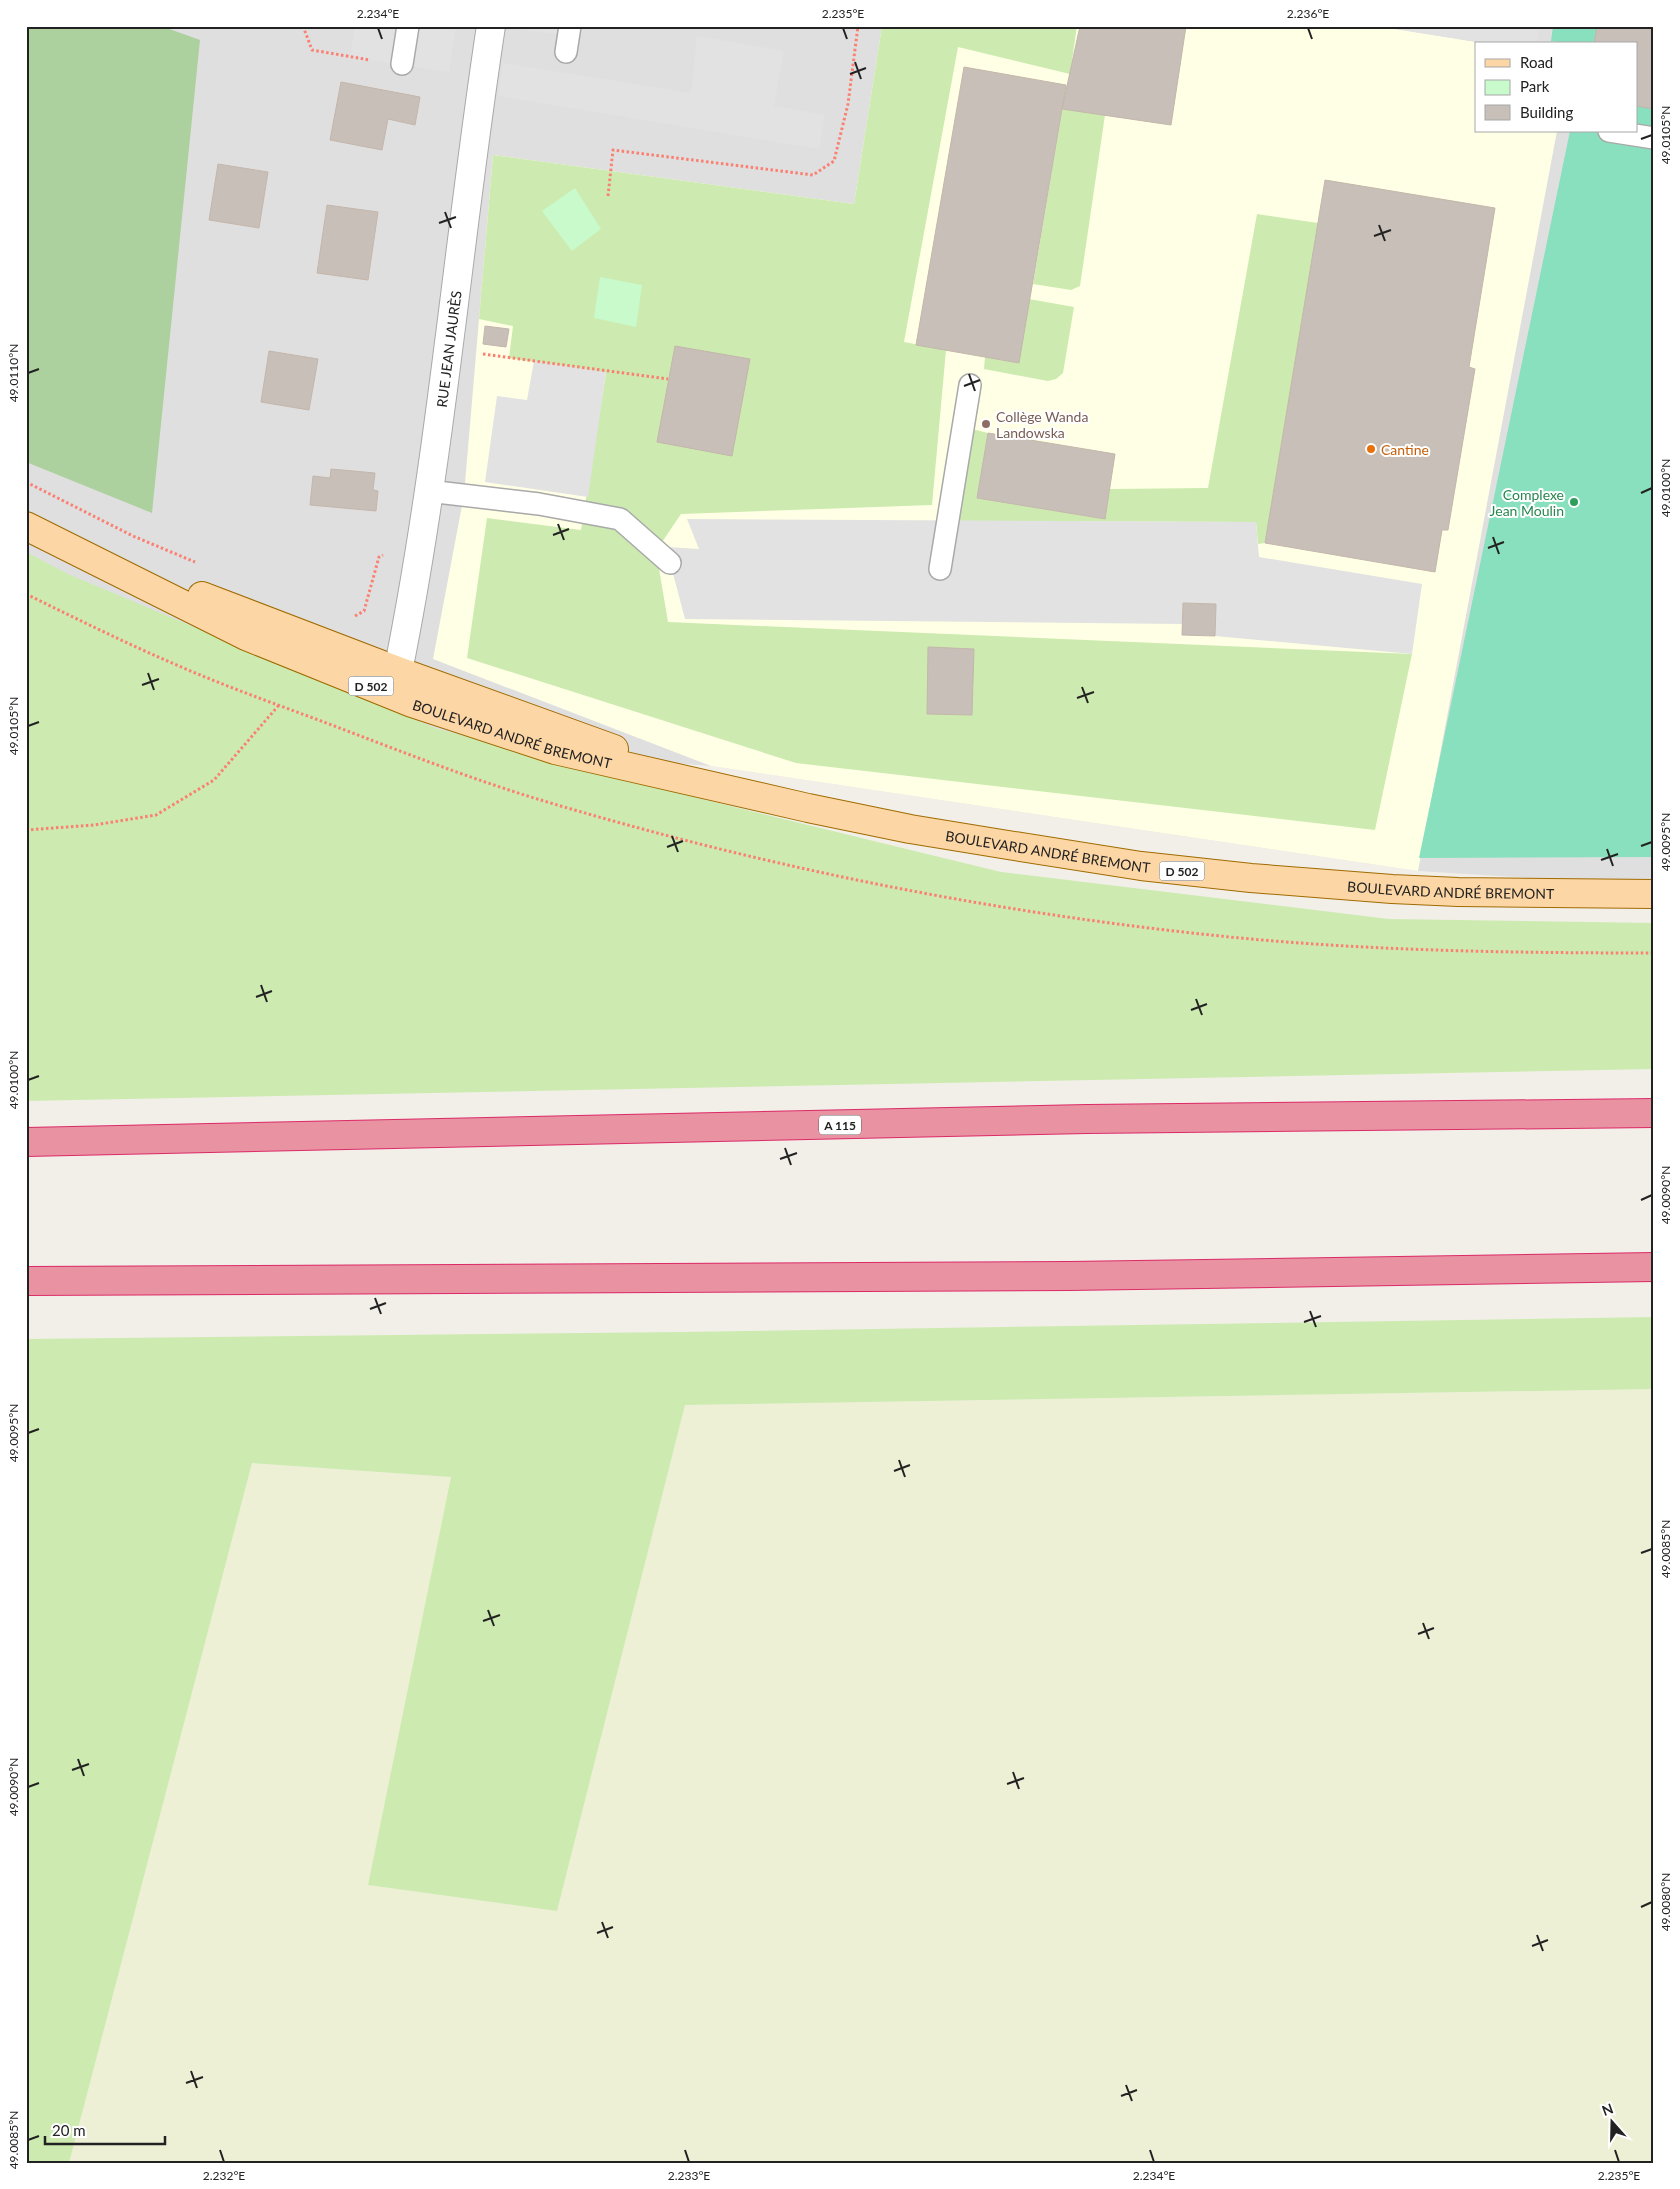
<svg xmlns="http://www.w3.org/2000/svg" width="1680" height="2189" viewBox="0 0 1680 2189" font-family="Lato,sans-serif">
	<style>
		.residential { fill: #e0dfdf; fill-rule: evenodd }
		.education { fill: #ffffe5 }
		.farmland { fill: #eef0d5 }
		.grass { fill: #cdebb0 }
		.forest { fill: #add19e }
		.park { fill: #c8facc }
		.pitch { fill: #88e0be }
		.parking { fill: #e2e2e2 }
		.building { fill: #c7bfb8; stroke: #c4b6ab }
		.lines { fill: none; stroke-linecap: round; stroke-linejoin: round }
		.service-casing { stroke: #a9a9a9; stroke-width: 24 }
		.minor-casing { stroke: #a9a9a9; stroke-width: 30 }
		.primary-casing { stroke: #a06b00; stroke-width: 30 }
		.motorway-casing { stroke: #dc2a67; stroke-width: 30 }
		.path { stroke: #fa8072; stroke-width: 3; stroke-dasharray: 2.5 2.5; stroke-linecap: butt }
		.service { stroke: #fff; stroke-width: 21 }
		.minor { stroke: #fff; stroke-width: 28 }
		.primary { stroke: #fcd6a4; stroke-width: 28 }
		.motorway { stroke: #e892a2; stroke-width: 28 }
		.ticks { fill: none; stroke: #222; stroke-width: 2 }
		.education-dot { fill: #8d6e63; stroke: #fff; stroke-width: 2 }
		.food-dot { fill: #e8710a; stroke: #fff; stroke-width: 2 }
		.leisure-dot { fill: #2e9e5b; stroke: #fff; stroke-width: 2 }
		.labels { text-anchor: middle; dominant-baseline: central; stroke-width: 4; stroke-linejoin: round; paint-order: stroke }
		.shield { fill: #fff; stroke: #646464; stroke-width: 1 }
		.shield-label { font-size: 12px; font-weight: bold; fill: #222 }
		.street-label { font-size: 14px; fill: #222; stroke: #fff }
		.education-label { font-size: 14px; fill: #785e54; stroke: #fff; text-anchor: start }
		.food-label { font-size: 14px; fill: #c56008; stroke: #fff; text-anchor: start }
		.leisure-label { font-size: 14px; fill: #27864d; stroke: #fff; text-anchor: end }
		.neatline { fill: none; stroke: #222; stroke-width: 2 }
		.ticks-label { font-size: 12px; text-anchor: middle; fill: #222 }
	</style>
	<rect width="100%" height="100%" fill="#f2efe9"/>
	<path class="residential" d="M26,26H1654V886L1418,871L711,766L219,726L26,628ZM1476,44H1636V131H1476Z"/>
	<path class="education" d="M882,26H1396V29L1489,44H1476V131H1557L1418,871L711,766L433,659L464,495L493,155L854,204Z"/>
	<path class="farmland" d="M1654,1389V2163H69L252,1463L452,1477L368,1885L557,1911L685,1405Z"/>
	<path class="grass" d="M882,26H1077L1070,74L958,47L904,342L946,350L932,505L681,514L656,551L668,622L1412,654L1375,830L796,763L467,658L487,518L581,530L606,373L509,358L513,326L479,319L493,155L854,204Z
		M1062,109L1105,115L1080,286L1071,290L1033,284Z
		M1257,214L1318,223L1265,543L1258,544L1256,522L956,521L972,429L988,433L977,498L1104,519L1110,489L1208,488Z
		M1029,299L1074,307L1063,373L1056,379L1048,381L984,369L985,357L1019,363Z
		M26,552L68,574L435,728L706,800L1001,872L1389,919L1654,923V1069L26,1101Z
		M1654,1317V1389L685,1405L557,1911L368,1885L451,1477L252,1463L69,2163H26V1339L682,1332Z"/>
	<path class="forest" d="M26,26H161L200,40L152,513L26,462Z"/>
	<path class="park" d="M575,188L601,229L572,251L542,211Z
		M600,277L642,285L636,327L594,318Z"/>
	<path class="pitch" d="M1553,26H1654V857L1419,858L1570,131H1636V44H1576L1551,41Z"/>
	<path class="parking" d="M355,26H456L449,72L350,57Z
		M516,26H570L568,35L515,29Z
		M1396,26H1540L1537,44H1489L1395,29Z
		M697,36L784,51L774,106L825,115L819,149L498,96L503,63L691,93Z
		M534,361L606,372L588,497L485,482L497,396L527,400Z
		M687,519L1256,522L1259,557L1422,584L1412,654L1215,636L1216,604L1183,603L1182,624L685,619L666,547L699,549Z"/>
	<path class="building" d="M1080,26H1186L1171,125L1062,109Z
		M1597,26H1654V109L1636,106V44H1594Z
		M964,67L1066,85L1019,363L916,345Z
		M341,82L420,97L415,125L388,119L382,150L330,140Z
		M218,164L268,172L259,228L209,220Z
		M1325,180L1495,208L1469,367L1475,369L1448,530H1442L1435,572L1265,543Z
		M327,205L378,212L368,280L317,273Z
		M485,326L509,329L506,347L483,344Z
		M675,346L750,359L732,456L657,442Z
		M269,351L318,359L309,410L261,402Z
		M988,433L1115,454L1105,519L977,498Z
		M331,469L375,473L373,490L378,491L376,511L310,505L313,476L330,478Z
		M1183,603L1216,604L1215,636L1182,635Z
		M928,647L974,649L972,715L927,714Z"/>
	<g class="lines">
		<g class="service-casing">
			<path id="service" d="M566,52L570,26
				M402,64L408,26
				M1609,131L1654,138
				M428,491L539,504L620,519L670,563
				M940,569L970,385"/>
		</g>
		<g class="minor-casing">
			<g id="minor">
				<path id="s1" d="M398,671C441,458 458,241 491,26"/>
			</g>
		</g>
		<g class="primary-casing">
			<g id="primary">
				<path id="s2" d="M26,526L246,636L412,703L555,750L808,808L910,829L1008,845L1141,866L1251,878L1392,889L1458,892L1654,894"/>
				<path d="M202,596L398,671L614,749"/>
			</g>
		</g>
		<g class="motorway-casing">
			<path id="motorway" d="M26,1142L1087,1119L1654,1113
				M26,1281L1069,1276L1654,1267"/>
		</g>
		<path class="path" d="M303,26L312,50L370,60
			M608,196L613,150L813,175L834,161L848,104L858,26
			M483,354L668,379
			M26,482L133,536L195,562
			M26,594C87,624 148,654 210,679C252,696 295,711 337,727C405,753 474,780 544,801C771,869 1004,915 1240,938C1377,951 1516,953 1654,953
			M355,616L364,611L379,557L383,555
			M26,830L94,825L156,815L214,780L279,705"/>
		<use href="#service" class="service"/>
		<use href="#minor" class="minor"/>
		<use href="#primary" class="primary"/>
		<use href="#motorway" class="motorway"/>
	</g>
	<path class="ticks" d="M378,28L382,39M843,28L847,39M1308,28L1312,39M855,62L861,79M850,74L866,68M1641,139L1652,135M445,212L451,228M439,223L456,217M1379,225L1385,241M1374,236L1391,230M28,373L39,369M969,374L975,391M964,386L980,380M1641,493L1652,488M558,524L564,540M553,535L569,529M1493,537L1499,554M1488,548L1504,542M148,673L154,690M142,685L159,679M1082,687L1088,703M1077,698L1094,692M28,726L39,722M672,836L678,852M1641,846L1652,842M667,847L683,841M1607,849L1613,866M1601,860L1618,854M261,985L267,1002M256,997L272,991M1196,999L1202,1015M1191,1010L1207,1004M28,1080L39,1076M785,1148L791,1165M780,1159L797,1153M1641,1200L1652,1195M375,1298L381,1314M370,1309L386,1303M1310,1311L1316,1327M1304,1322L1321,1316M28,1433L39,1429M899,1460L905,1477M894,1471L910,1465M1641,1553L1652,1549M488,1610L494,1626M483,1621L500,1615M1423,1623L1429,1639M1418,1634L1434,1628M78,1759L84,1776M72,1770L89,1764M1013,1772L1019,1789M1007,1784L1024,1778M28,1787L39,1783M1641,1907L1652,1902M602,1922L608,1938M597,1933L613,1927M1537,1935L1543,1951M1532,1946L1548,1940M191,2071L197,2088M186,2083L203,2077M1126,2085L1132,2101M1121,2096L1137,2090M28,2140L39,2136M220,2150L224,2162M685,2150L689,2162M1150,2150L1154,2162M1615,2150L1619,2162"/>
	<circle class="education-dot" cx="986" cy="424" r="5"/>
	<circle class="food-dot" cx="1371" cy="449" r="5"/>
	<circle class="leisure-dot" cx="1574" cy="502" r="5"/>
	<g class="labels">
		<g class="shield">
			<rect x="348.5" y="676.5" width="45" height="19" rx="4"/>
			<rect x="1159.5" y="861.5" width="45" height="19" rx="4"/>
			<rect x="819" y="1115.5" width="42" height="19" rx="4"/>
		</g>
		<g class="shield-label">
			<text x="371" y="686">D 502</text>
			<text x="1182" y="871">D 502</text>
			<text x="840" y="1125">A 115</text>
		</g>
		<g class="street-label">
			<text stroke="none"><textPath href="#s1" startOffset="326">RUE JEAN JAURÈS</textPath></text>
			<text stroke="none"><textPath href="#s2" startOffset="530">BOULEVARD ANDRÉ BREMONT</textPath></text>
			<text stroke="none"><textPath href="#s2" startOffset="1079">BOULEVARD ANDRÉ BREMONT</textPath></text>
			<text stroke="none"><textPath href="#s2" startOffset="1484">BOULEVARD ANDRÉ BREMONT</textPath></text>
		</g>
		<g class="education-label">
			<text x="996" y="416">Collège Wanda<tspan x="996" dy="16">Landowska</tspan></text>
		</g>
		<g class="food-label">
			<text x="1381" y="449">Cantine</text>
		</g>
		<g class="leisure-label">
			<text x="1564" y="494">Complexe<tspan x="1564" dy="16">Jean Moulin</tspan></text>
		</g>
	</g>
	<rect width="1680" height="2189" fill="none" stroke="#ffffff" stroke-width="55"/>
	<rect x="1475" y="42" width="162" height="90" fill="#ffffff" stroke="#a7a7a7"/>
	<rect x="1485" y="59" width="25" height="8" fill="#fcd6a4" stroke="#a7a7a7"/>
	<text x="1520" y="68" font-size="15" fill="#222222">Road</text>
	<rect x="1485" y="80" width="25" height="15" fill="#c8facc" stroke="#a7a7a7"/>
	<text x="1520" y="92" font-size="15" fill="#222222">Park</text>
	<rect x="1485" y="105" width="25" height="15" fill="#c7bfb8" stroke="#a7a7a7"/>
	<text x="1520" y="118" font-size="15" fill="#222222">Building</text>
	<g transform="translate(1612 2122) rotate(340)" stroke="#ffffff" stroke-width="4" paint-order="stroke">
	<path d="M0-4L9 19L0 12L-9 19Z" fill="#222222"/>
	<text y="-8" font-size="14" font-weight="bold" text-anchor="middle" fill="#222222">N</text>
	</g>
	<path d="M45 2136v8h120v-8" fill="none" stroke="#222222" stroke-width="2.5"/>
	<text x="52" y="2136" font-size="15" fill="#222222" stroke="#ffffff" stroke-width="4" paint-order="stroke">20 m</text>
	<rect x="28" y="28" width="1624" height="2134" class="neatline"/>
	<g class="ticks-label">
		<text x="378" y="18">2.234°E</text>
		<text x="843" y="18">2.235°E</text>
		<text x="1308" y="18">2.236°E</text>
		<text transform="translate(1666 135) rotate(-90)" y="4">49.0105°N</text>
		<text transform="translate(14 373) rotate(-90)" y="4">49.0110°N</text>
		<text transform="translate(1666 488) rotate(-90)" y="4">49.0100°N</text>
		<text transform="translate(14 726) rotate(-90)" y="4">49.0105°N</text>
		<text transform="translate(1666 842) rotate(-90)" y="4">49.0095°N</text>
		<text transform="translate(14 1080) rotate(-90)" y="4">49.0100°N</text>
		<text transform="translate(1666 1195) rotate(-90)" y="4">49.0090°N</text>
		<text transform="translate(14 1433) rotate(-90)" y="4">49.0095°N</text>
		<text transform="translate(1666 1549) rotate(-90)" y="4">49.0085°N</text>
		<text transform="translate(14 1787) rotate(-90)" y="4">49.0090°N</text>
		<text transform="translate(1666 1902) rotate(-90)" y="4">49.0080°N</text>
		<text transform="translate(14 2140) rotate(-90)" y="4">49.0085°N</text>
		<text x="224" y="2180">2.232°E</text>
		<text x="689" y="2180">2.233°E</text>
		<text x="1154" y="2180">2.234°E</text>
		<text x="1619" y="2180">2.235°E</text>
	</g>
</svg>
